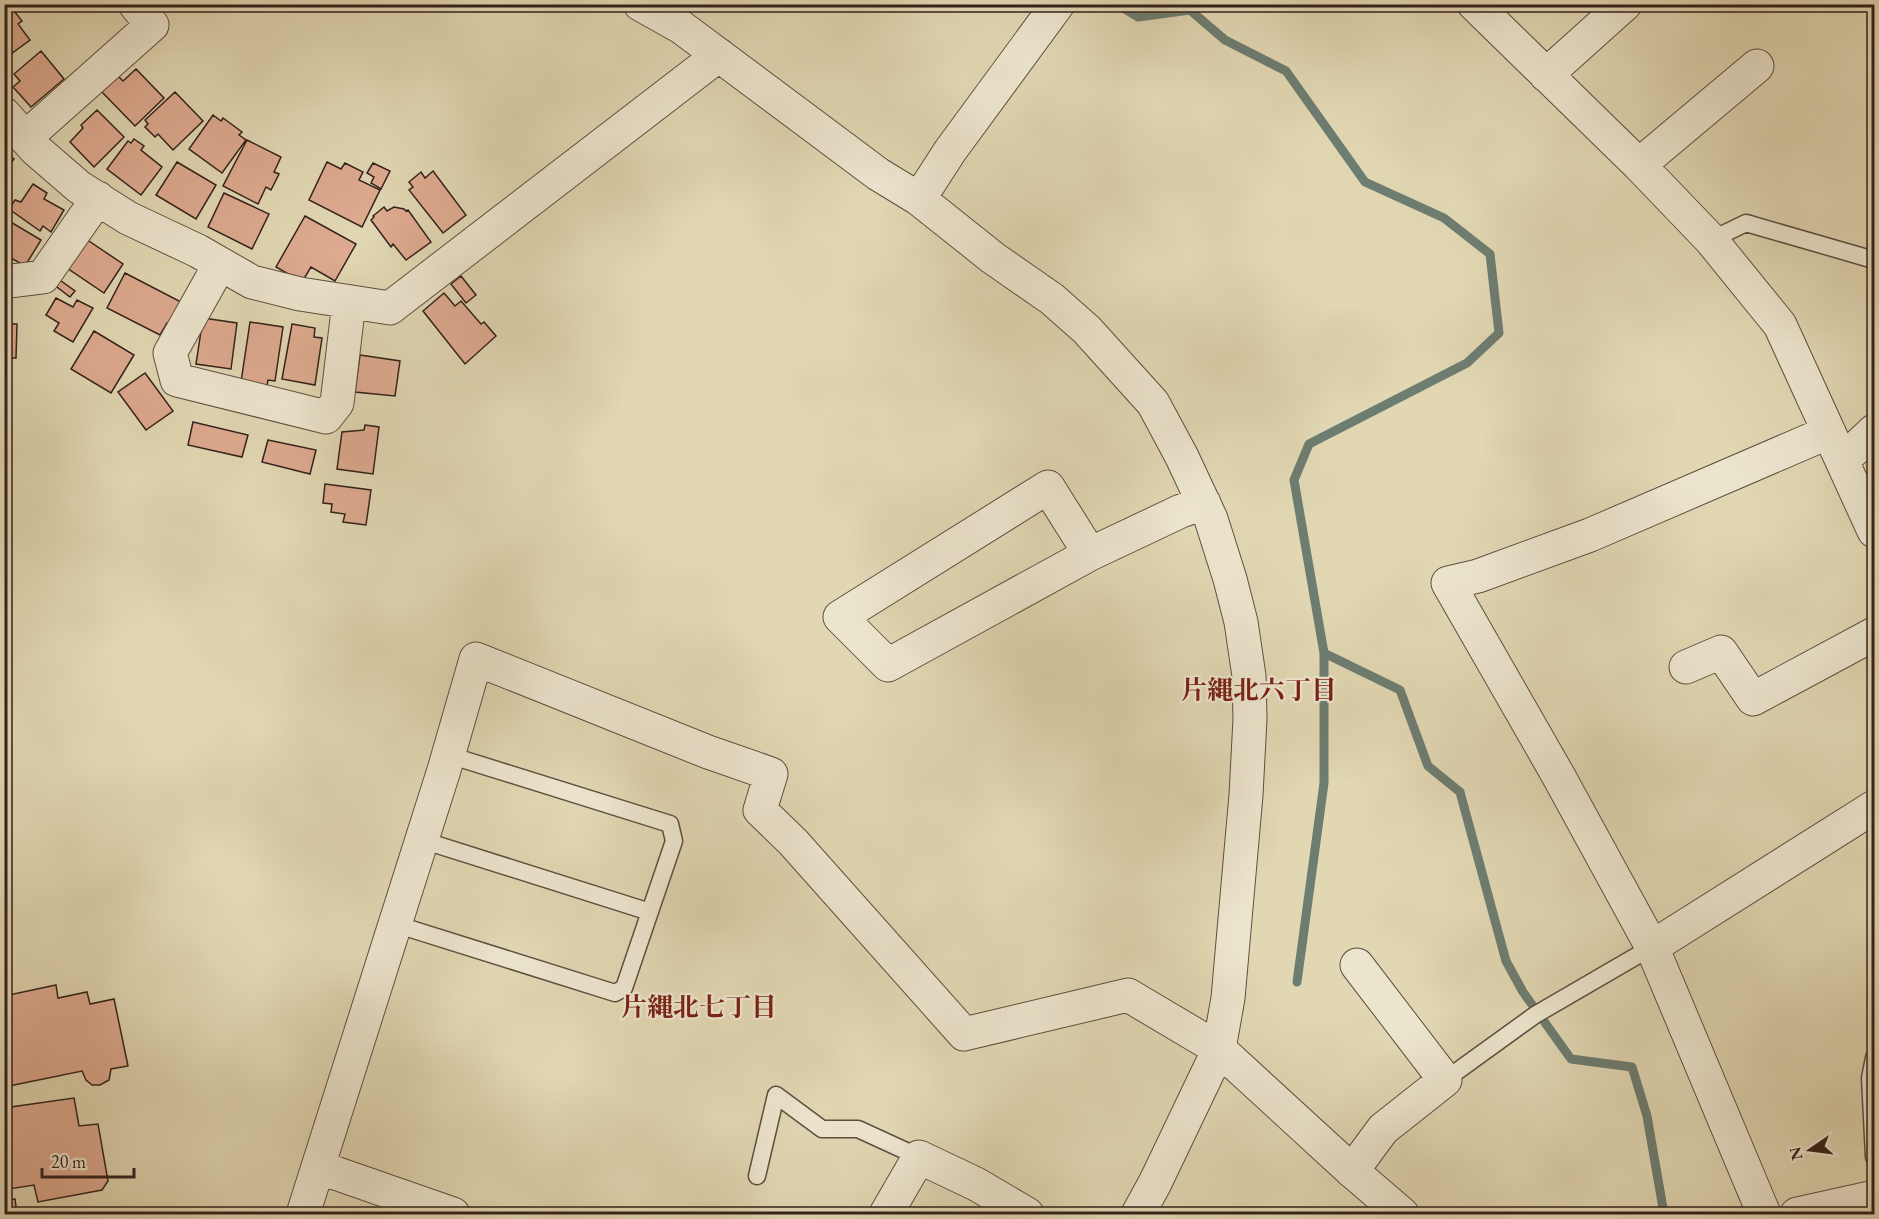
<svg xmlns="http://www.w3.org/2000/svg" width="1879" height="1219" viewBox="0 0 1879 1219" font-family="'EB Garamond','Noto Serif JP',serif">
	<style>
		.lines { fill: none; stroke-linecap: round; stroke-linejoin: round }
		.stream { stroke: #6d7d71; stroke-width: 9 }
		.building { fill: #deaa90; stroke: #33211b; stroke-width: 1.5 }
		.service-casing { stroke: #5e4e41; stroke-width: 19 }
		.minor-casing { stroke: #5e4e41; stroke-width: 35 }
		.tertiary-casing { stroke: #5e4e41; stroke-width: 35 }
		.service { stroke: #ece5ce; stroke-width: 16 }
		.minor { stroke: #ece5ce; stroke-width: 33 }
		.tertiary { stroke: #ece5ce; stroke-width: 33 }
		.labels { text-anchor: middle; dominant-baseline: central; stroke-width: 4.5; stroke-linejoin: round; paint-order: stroke }
		.neighbourhood-label { font-size: 26px; font-weight: bold; fill: #7a1f14; stroke: #ece5ce }
	</style>
	<rect width="100%" height="100%" fill="#e1d7b3"/>
	<filter id="stains"><feTurbulence type="fractalNoise" baseFrequency=".00333" numOctaves="4"/><feColorMatrix values="0 0 0 0 .2 0 0 0 0 .09 0 0 0 0 .02 0 0 0 .5 -.17"/></filter>
	<radialGradient id="worn" r=".72"><stop offset=".6" stop-color="#630" stop-opacity="0"/><stop offset="1" stop-color="#630" stop-opacity=".3"/></radialGradient>
	<g class="lines">
		<path class="stream" d="M1116,4L1138,17L1190,10L1225,40L1286,71L1365,182L1444,218L1490,254L1499,333L1467,363L1309,444L1294,480L1324,653L1400,690L1428,766L1460,792L1506,961L1523,992L1571,1059L1632,1067L1647,1116L1664,1214
			M1297,982L1324,783V653"/>
	</g>
	<path class="building" d="M11,7L22,21L18,24L30,40L4,59V9L7,11Z
		M41,51L64,79L31,107L13,87L20,81L14,74Z
		M136,69L164,98L135,126L101,91L117,75L123,81Z
		M175,92L203,121L173,150L158,134L155,137L145,127L148,124L145,120Z
		M97,110L124,137L94,167L70,142L83,128L81,125Z
		M213,115L221,121L223,118L242,132L239,135L246,140L222,173L189,149Z
		M134,139L144,146L141,150L162,167L141,195L107,169L128,141L131,143Z
		M247,140L281,157L274,172L279,174L271,190L266,187L258,204L223,186Z
		M4,152L14,159L4,172Z
		M177,162L216,185L196,219L156,195Z
		M327,162L341,169L345,163L363,172L359,180L380,190L362,227L309,200Z
		M373,163L390,171L381,189L371,183L374,177L367,173Z
		M433,171L466,215L443,233L409,190L413,187L409,182L421,172L425,178Z
		M33,184L47,193L44,199L64,210L51,232L43,226L40,231L9,209L15,200L21,202Z
		M224,193L269,214L252,249L208,227Z
		M384,207L387,211L394,207L404,209L406,211L408,210L431,242L406,260L393,244L391,247L371,220L374,217L373,216Z
		M305,216L356,244L335,281L311,267L302,282L276,267Z
		M4,218L41,240L25,266L4,254Z
		M86,239L123,264L104,293L67,268Z
		M125,273L183,303L171,325L167,323L160,335L107,308Z
		M461,276L476,295L466,303L451,284Z
		M57,278L75,291L70,297L53,284Z
		M444,293L455,306L461,301L481,324L484,322L496,336L465,364L423,311Z
		M4,295L5,324H17L16,358H4Z
		M56,298L73,307L77,300L93,308L73,342L54,331L59,323L46,315Z
		M203,318L237,323L231,369L196,364Z
		M250,322L283,327L275,381L268,380L267,386L241,382Z
		M292,324L315,328L314,337L322,338L315,385L282,379Z
		M94,331L134,355L111,393L71,369Z
		M360,355L400,361L395,396L355,392Z
		M145,373L173,411L146,430L118,392Z
		M193,422L248,435L242,457L188,445Z
		M365,425L379,427L373,474L337,469L342,432L364,430Z
		M268,440L316,450L310,474L262,462Z
		M325,484L371,490L366,525L343,522L345,514L331,512L332,504L323,503Z
		M56,985L58,998L87,992L90,1004L114,999L128,1066L111,1069L109,1080L100,1085H92L86,1080L82,1071L4,1087V996Z
		M74,1098L79,1126L98,1124L108,1181L102,1190L38,1202L34,1185L9,1189L4,1164V1108Z
		M15,1199L17,1214H4V1200Z"/>
	<g class="lines">
		<g class="service-casing">
			<path id="service" d="M1711,240L1746,223L1874,260
				M422,840L650,912
				M395,924L615,993L624,988L674,841L670,824L449,755
				M1874,1058L1870,1078L1874,1157
				M1445,1080L1535,1015L1652,947
				M757,1176L776,1095L822,1129H858L919,1157"/>
		</g>
		<g class="minor-casing">
			<path id="minor" d="M640,4L681,27L878,174L919,199L993,258L1052,299L1087,330L1153,403L1182,457L1211,519L1230,579L1241,622L1249,676L1250,719L1246,795L1228,998L1219,1049L1155,1183L1138,1214
				M1474,4L1639,165L1711,240L1780,325L1874,531
				M1546,75L1625,4
				M4,114L35,149L79,187L128,218L198,251L252,282L300,294L390,308L719,55
				M25,138L152,25L135,4
				M1639,165L1757,66
				M919,199L950,151L1058,4
				M220,264L170,353L177,380L326,417L337,403L349,302
				M4,280L11,281L43,277L98,198
				M1829,432L1590,535L1478,576L1448,583L1558,775L1652,947L1874,807
				M1842,461L1874,431
				M1090,554L1048,487L840,617L888,665L1090,554L1181,511L1204,503
				M1686,667L1721,652L1753,699L1874,634
				M1652,947L1764,1214
				M318,1167L453,1214
				M303,1214L444,770L476,659L708,752L771,774L760,810L793,842L964,1034L1128,995L1219,1049L1352,1171L1383,1129L1445,1080L1357,965
				M886,1214L919,1157L976,1184L1027,1214
				M1797,1214L1874,1197"/>
		</g>
		<g class="tertiary-casing">
			<path id="tertiary" d="M1352,1171L1402,1214"/>
		</g>
		<use href="#service" class="service"/>
		<use href="#minor" class="minor"/>
		<use href="#tertiary" class="tertiary"/>
	</g>
	<g class="labels">
		<g class="neighbourhood-label">
			<text x="1259" y="690">片縄北六丁目</text>
			<text x="699" y="1007">片縄北七丁目</text>
		</g>
	</g>
	<rect width="1879" height="1219" fill="none" stroke="#e1d7b3" stroke-width="24"/>
	<rect x="6" y="6" width="1867" height="1207" fill="none" stroke="#33211b" stroke-width="3"/>
	<rect x="12" y="12" width="1855" height="1195" fill="none" stroke="#33211b" stroke-width="1.5"/>
	<g transform="translate(1810 1150) rotate(256)" stroke="#ece5ce" stroke-width="4.5" paint-order="stroke">
	<path d="M0-4.5L10 22L0 15L-10 22Z" fill="#33211b"/>
	<text y="-9" font-size="16" font-weight="bold" text-anchor="middle" fill="#33211b">N</text>
	</g>
	<path d="M42 1168v9h92v-9" fill="none" stroke="#33211b" stroke-width="3"/>
	<text x="51" y="1168" font-size="18" fill="#33211b" stroke="#ece5ce" stroke-width="4.5" paint-order="stroke">20 m</text>
	<rect width="100%" height="100%" filter="url(#stains)"/>
	<rect width="100%" height="100%" fill="url(#worn)"/>
</svg>
